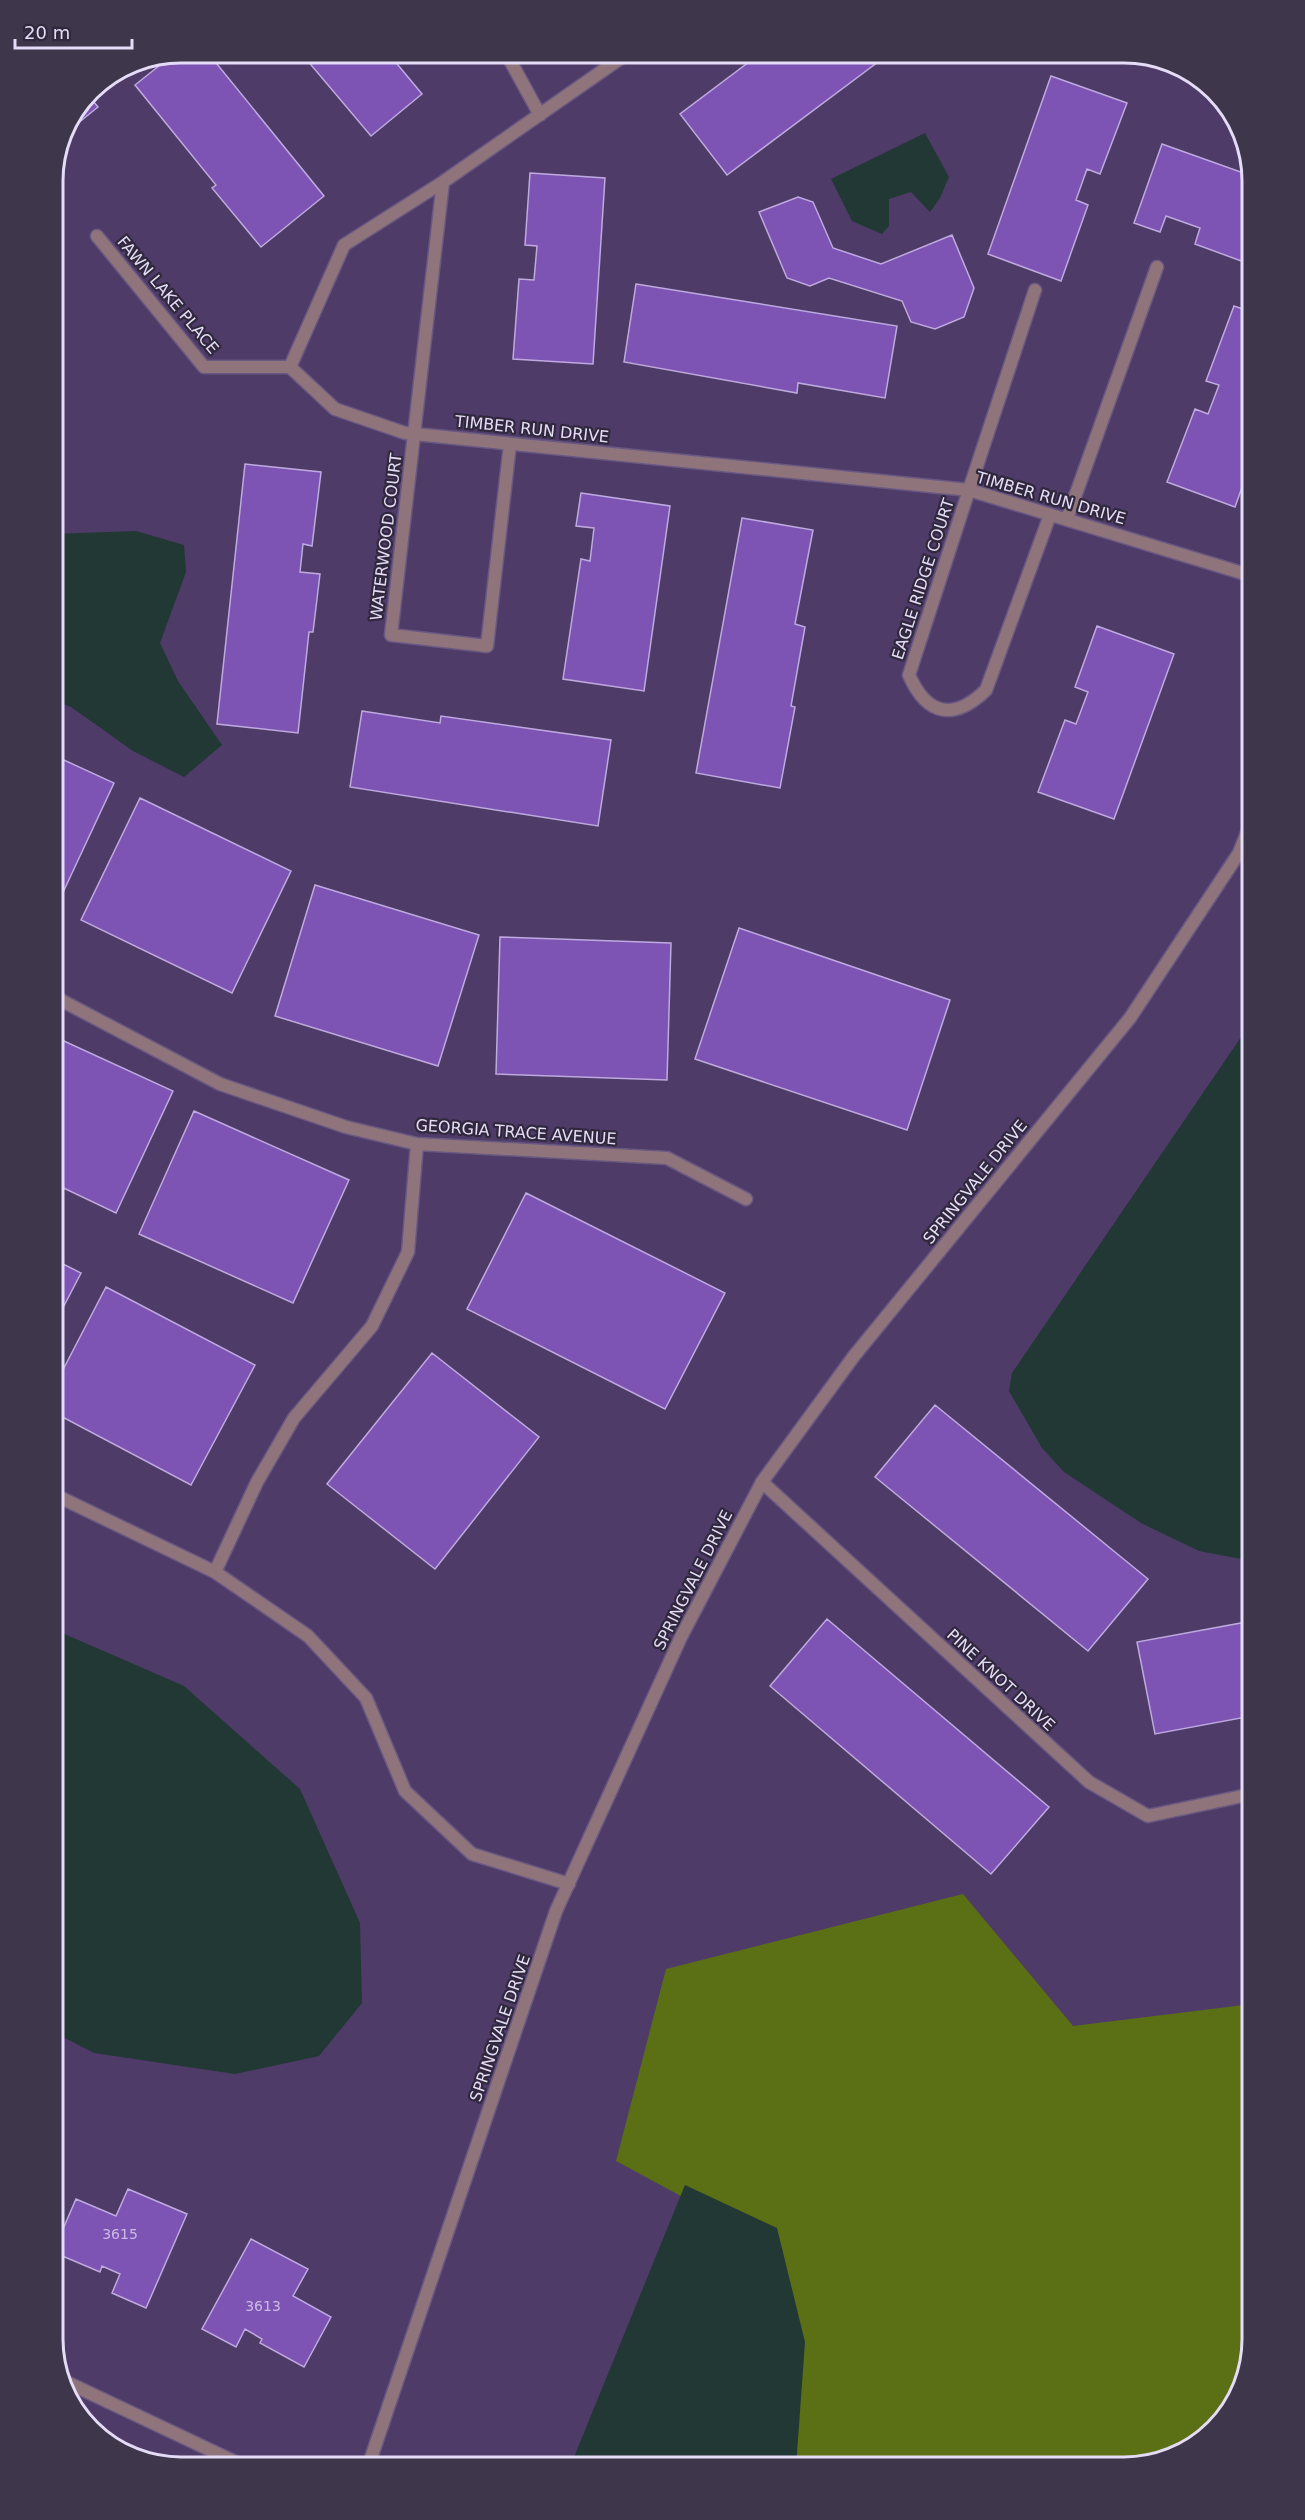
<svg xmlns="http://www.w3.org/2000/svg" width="1305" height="2520" viewBox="0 0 1305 2520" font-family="'DejaVu Sans',sans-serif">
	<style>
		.green { fill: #5b6f15 }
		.water { fill: #213834 }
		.building { fill: #7d53b3; stroke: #beaade; stroke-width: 1.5 }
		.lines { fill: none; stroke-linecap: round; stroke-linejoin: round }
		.service-casing { stroke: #695882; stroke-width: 15 }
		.minor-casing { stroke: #695882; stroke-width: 15 }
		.tertiary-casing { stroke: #695882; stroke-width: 15 }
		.service { stroke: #8f757b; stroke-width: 12 }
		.minor { stroke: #8f757b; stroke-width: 12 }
		.tertiary { stroke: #8f757b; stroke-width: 12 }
		.labels { text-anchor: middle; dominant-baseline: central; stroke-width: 4.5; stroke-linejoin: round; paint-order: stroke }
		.number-label { font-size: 14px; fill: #cbbae6 }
		.street-label { font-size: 16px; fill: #e5dcf7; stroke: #30283c }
		.rim { fill: none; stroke: #e5dcf7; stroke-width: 3 }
	</style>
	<rect width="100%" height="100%" fill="#4e3b68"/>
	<path class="green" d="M963,1894L1073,2026L1252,2004V2339L1231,2411L1173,2458L1124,2467H781L775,2247L616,2161L666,1969Z"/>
	<path class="water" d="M925,133L949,177L940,198L930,212L911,192L889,199V226L882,234L852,221L831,179Z
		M136,531L184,545L186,572L160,643L178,681L222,745L184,777L133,751L71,707L53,700V534Z
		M1252,1021V1561L1199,1551L1141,1523L1064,1472L1042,1448L1009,1391L1012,1373Z
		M53,1629L184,1686L300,1789L360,1923L362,2003L319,2056L235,2074L94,2053L53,2032Z
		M685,2185L777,2228L805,2342L796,2467H570Z"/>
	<path class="building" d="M181,52L208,53L324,196L261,247L212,188L216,185L135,85L174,54Z
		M301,53H388L422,94L371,136Z
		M761,53H890L727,175L680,114Z
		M1125,53H1133L1202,79L1206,84Z
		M1051,76L1127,103L1100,174L1087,169L1076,200L1088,205L1061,281L988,254Z
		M87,94L98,107L61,137L62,131Z
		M1162,144L1252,176V248L1250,247L1244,262L1195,244L1200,228L1166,216L1160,232L1134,223Z
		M530,173L605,178L593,364L513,359L519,279L534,280L537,246L525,245Z
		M798,197L813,202L833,248L881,264L952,235L974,288L964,317L935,329L911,322L902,301L829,278L810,286L787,278L759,212Z
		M636,284L897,326L885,398L798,383L797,393L624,362Z
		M1234,306L1252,312V459L1235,507L1167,482L1195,409L1208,414L1219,385L1206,381Z
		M245,464L321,472L312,546L303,544L300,572L320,574L313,632H309L298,733L217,724Z
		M581,493L670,506L644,691L563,679L581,559L590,561L594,528L576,526Z
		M742,518L813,530L795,624L805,627L791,706L795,707L780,788L696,773Z
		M1097,626L1174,654L1114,819L1038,792L1065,720L1076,724L1088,692L1075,687Z
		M362,711L440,723L441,716L611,740L598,826L350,787Z
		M53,755L114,783L59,901L53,898Z
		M140,798L291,871L232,993L81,920Z
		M315,885L479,935L438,1066L275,1016Z
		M739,928L950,1000L907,1130L695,1059Z
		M500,937L671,943L667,1080L496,1074Z
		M53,1036L173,1091L116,1213L53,1183Z
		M194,1111L349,1180L293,1303L139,1234Z
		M526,1193L725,1293L665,1409L467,1309Z
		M53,1259L81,1273L53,1327Z
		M106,1287L255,1365L191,1485L53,1412V1389Z
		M432,1353L539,1437L435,1569L327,1484Z
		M935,1405L1148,1579L1088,1651L875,1477Z
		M827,1619L1049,1807L991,1874L770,1686Z
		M1252,1621V1716L1155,1734L1137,1642Z
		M128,2189L187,2214L146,2308L112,2293L120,2274L102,2266L100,2272L53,2252L76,2199L116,2216Z
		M251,2239L308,2269L293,2296L331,2317L304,2367L260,2343L262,2339L245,2329L236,2347L202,2329Z"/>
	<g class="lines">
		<g class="service-casing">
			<path id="service" d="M969,490L909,675C927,716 954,721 986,690L1050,515"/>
		</g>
		<g class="minor-casing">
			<path id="minor" d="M506,53L540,115
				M443,182L391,635L487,646L510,444
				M97,236L204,367H290
				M290,367L335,409L405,433L969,490L1252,576
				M290,367L344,245L443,182L628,53
				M969,490L1035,290
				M1067,519L1157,267
				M53,996L220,1084L346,1127L417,1144L667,1158L746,1199
				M762,1482L1089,1782L1148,1816L1252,1794
				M53,1494L215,1572L308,1636L366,1698L405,1791L472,1854L569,1884
				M215,1572L257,1482L294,1418L372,1326L408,1252L417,1144
				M60,2379L246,2467"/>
		</g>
		<g class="tertiary-casing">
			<path id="tertiary" d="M368,2467L556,1911L681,1637L762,1482L854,1356L1130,1018L1239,853L1252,820"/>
		</g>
		<use href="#service" class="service"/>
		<use href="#minor" class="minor"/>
		<use href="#tertiary" class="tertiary"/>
	</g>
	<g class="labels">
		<g class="number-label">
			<text x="120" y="2234">3615</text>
			<text x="263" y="2306">3613</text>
		</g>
		<g class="street-label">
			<text transform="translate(168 295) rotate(50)">FAWN LAKE PLACE</text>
			<text transform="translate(532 429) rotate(6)">TIMBER RUN DRIVE</text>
			<text transform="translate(1051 498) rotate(16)">TIMBER RUN DRIVE</text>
			<text transform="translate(386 537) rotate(-83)">WATERWOOD COURT</text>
			<text transform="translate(923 579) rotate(-72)">EAGLE RIDGE COURT</text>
			<text transform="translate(516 1132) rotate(4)">GEORGIA TRACE AVENUE</text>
			<text transform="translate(975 1182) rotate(-51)">SPRINGVALE DRIVE</text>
			<text transform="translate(693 1580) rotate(-63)">SPRINGVALE DRIVE</text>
			<text transform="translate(1001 1680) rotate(43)">PINE KNOT DRIVE</text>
			<text transform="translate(500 2028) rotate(-71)">SPRINGVALE DRIVE</text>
		</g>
	</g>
	<path d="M0 0H1305V2520H0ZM181 63H1124A118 118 0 0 1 1242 181V2339A118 118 0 0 1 1124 2457H181A118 118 0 0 1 63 2339V181A118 118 0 0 1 181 63Z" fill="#3e364b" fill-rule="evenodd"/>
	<path class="rim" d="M181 63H1124A118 118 0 0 1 1242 181V2339A118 118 0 0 1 1124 2457H181A118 118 0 0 1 63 2339V181A118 118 0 0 1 181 63Z"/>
	<path d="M15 39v9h117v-9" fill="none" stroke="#e5dcf7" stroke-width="3"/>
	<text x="24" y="39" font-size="18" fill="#e5dcf7" stroke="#30283c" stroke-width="4.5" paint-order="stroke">20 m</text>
</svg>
